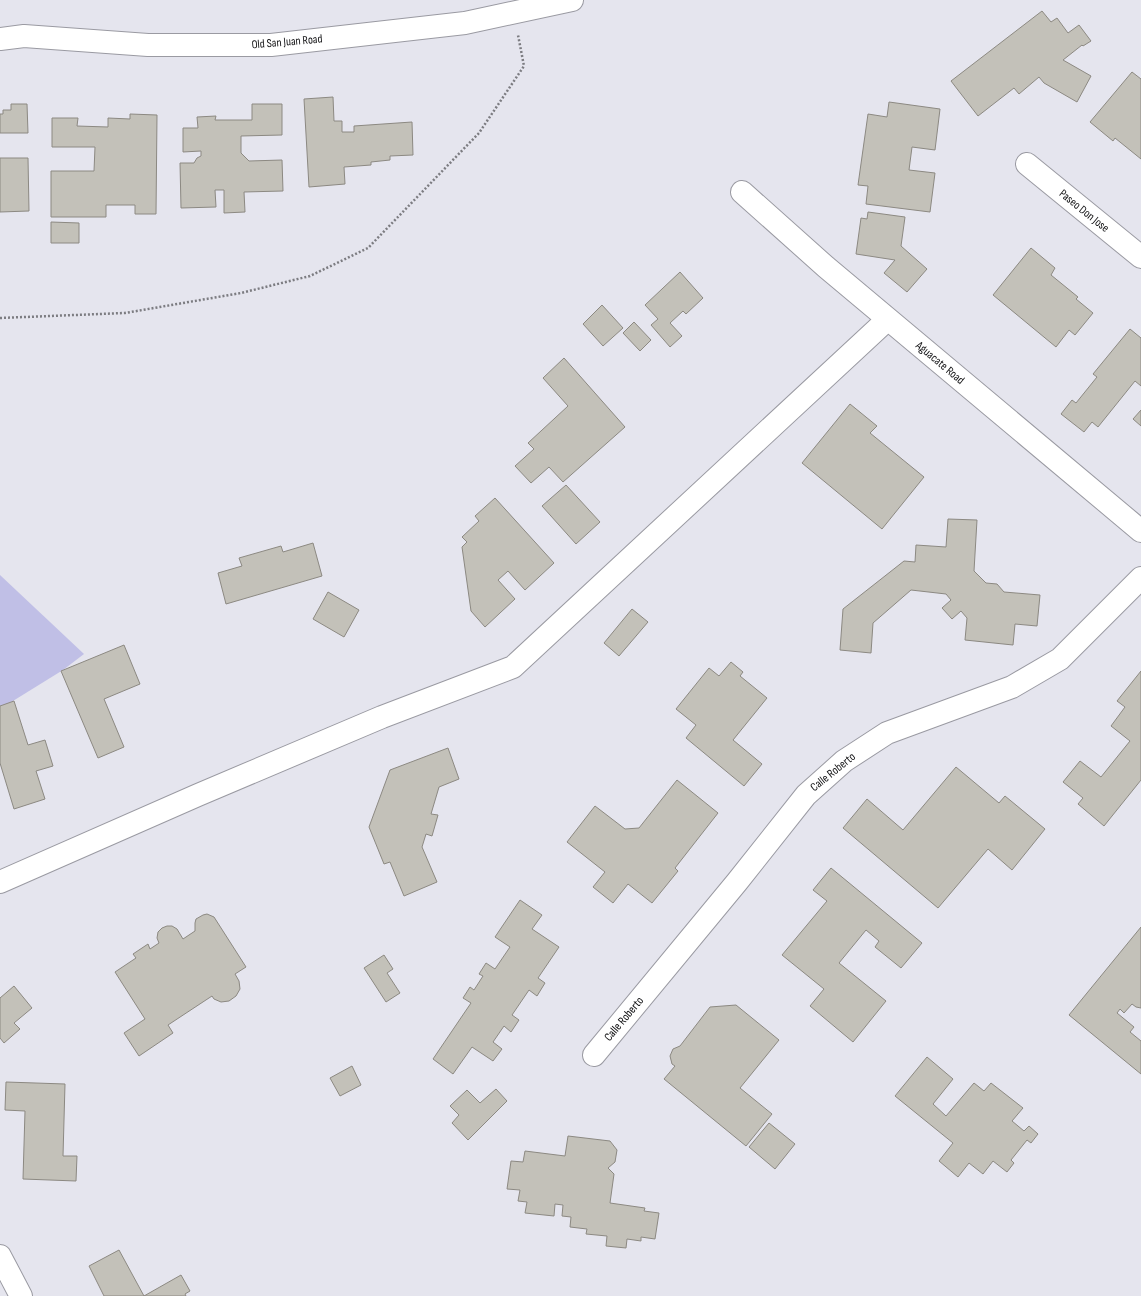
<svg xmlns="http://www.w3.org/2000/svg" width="1141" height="1296" viewBox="0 0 1141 1296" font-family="'Sofia Sans Condensed',sans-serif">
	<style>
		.green { fill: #c0bfe6 }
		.building { fill: #c3c1b9; stroke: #8c8982 }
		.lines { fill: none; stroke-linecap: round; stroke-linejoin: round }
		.minor-casing { stroke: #9a9aa2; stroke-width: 24 }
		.path { stroke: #7c7c81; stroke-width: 2.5; stroke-dasharray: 2 2; stroke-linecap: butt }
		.minor { stroke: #fff; stroke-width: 22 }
		.labels { text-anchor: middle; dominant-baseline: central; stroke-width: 3.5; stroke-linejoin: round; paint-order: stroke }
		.street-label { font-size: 12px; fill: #0f0f11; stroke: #fff }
	</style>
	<rect width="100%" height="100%" fill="#e5e5ee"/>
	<path class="green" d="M0,575L84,654L63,670L0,709Z"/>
	<path class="building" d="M1042,11L1051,22L1057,18L1068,33L1079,25L1091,41L1083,46L1082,45L1063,60L1091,76L1077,102L1044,83L1039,77L1019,94L1014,88L978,116L951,81Z
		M1132,72L1141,79V159L1115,138L1113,141L1090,122Z
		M333,97L334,121H342V132H354V126L412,122L413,155L390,156V160L371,162V165L344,167L345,184L309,187L304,99Z
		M889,102L940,109L935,150L912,147L909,170L935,173L930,212L866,204L868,186L858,185L868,114L887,117Z
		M11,104H27L28,133H0V114H3V110H11Z
		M252,104H282V135L241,136V153L249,161L282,160L283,191L244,192L245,212L224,213V190H215L216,207L181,208L180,163H194L197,158L201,156V151L183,152V128H198L197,117L216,116L215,120H252Z
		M130,114L157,115L156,214H135V205H106V217H51V171H94L95,147H52V118H78L77,126L108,127V118L130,119Z
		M0,158H28L29,211L0,212Z
		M868,212L905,217L901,246L927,269L907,292L884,273L895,260L856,254L861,218L867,219Z
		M51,222L79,223V243H51Z
		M1031,248L1055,268L1051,275L1078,297L1076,299L1093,313L1075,335L1069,330L1056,347L993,295Z
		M680,272L703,298L686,314L683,311L670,323L682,336L670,347L651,325L658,319L645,305Z
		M602,305L623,328L603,346L583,324Z
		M634,322L651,340L640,351L623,333Z
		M1130,329L1141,338V386L1135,381L1098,427L1092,422L1084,432L1061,414L1072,400L1076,403L1097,377L1093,374Z
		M564,358L625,427L563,482L549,467L531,483L515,466L534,449L528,443L568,406L543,378Z
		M850,404L877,426L870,433L924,477L882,529L802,463Z
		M1141,410V426L1133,419Z
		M566,485L600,522L576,544L542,506Z
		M495,498L554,563L525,590L508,571L498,580L515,599L485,627L471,611L462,547L467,542L462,537L479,521L475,516Z
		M948,519L977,520L974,571L986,583L997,584L1004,592L1040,595L1037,626L1015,624L1013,645L965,640L967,618L961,611L952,619L942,608L951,600L946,594L911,590L873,623L871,653L840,650L843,609L904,561L915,562L916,545L946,547Z
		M313,543L322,576L226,604L218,573L242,566L239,558L281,546L283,552Z
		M328,592L359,610L344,637L313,619Z
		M632,609L648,622L619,656L604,643Z
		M124,645L140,684L104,699L124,747L98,758L61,671Z
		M731,662L743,672L740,676L767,698L733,740L762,764L744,786L686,738L696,725L676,709L709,668L719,676Z
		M1141,671V780L1104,826L1078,804L1083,798L1063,782L1080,761L1101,777L1130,741L1111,726L1125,707L1117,701Z
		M14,701L28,745L45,740L53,766L36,771L45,799L14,809L0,763V706Z
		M448,748L459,779L439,787L431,814L438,815L432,836L426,834L422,847L437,882L404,896L390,862L384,864L369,827L390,770Z
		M956,767L999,803L1005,796L1045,829L1012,870L988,849L938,908L843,828L867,799L903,830Z
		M677,780L718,813L675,868L678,871L652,903L628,884L613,903L593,887L605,872L567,842L595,806L625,829L639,828Z
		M831,868L922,943L901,968L875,947L879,941L866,930L839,963L886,1001L853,1042L810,1006L824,989L782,955L827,901L813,890Z
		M520,900L542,915L532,929L559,947L538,978L545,983L537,996L529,990L512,1015L519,1020L511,1032L504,1026L493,1042L502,1049L493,1061L472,1047L453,1074L433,1059L471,1003L463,998L470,987L474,990L483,976L479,974L486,963L495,969L510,947L495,937Z
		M207,914L214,917L246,967L235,974L239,981L240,989L236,996L229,1001L221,1002L214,999L212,996L168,1025L173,1033L139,1056L124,1033L145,1019L115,972L136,958L133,954L148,944L150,949L159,943L157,938L158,932L162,928L167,926H172L177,929L183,939L195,931V923L196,919L203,915Z
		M1141,927V1008L1136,1007L1132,1004L1124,1013L1120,1009L1117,1013L1134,1027L1130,1032L1141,1041V1074L1069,1015Z
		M384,955L393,969L387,973L400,993L386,1002L364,968Z
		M14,986L32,1008L14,1023L20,1029L4,1043L0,1038V998Z
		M736,1005L779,1040L740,1088L772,1114L746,1146L664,1079L675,1066L672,1064L670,1056L673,1049L680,1046L710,1007Z
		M927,1057L953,1079L933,1104L946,1116L974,1083L984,1091L991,1083L1023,1108L1012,1121L1024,1131L1029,1126L1038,1134L1031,1143L1027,1140L1011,1160L1014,1163L1007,1172L993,1161L983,1174L969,1163L958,1177L939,1161L953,1143L895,1096Z
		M352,1066L361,1085L340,1096L330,1078Z
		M6,1082L65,1084L63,1156H77L76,1181L23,1179L25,1111L5,1110Z
		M496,1089L507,1101L468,1140L452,1123L459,1115L450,1106L467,1090L480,1103Z
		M769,1123L795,1144L775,1169L749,1147Z
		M568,1136L610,1141L617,1150L615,1162L608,1168L614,1174L610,1203L645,1208L644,1211L659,1213L655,1239L641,1237V1241L627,1239L626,1248L606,1246L607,1236L586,1234L587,1229L570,1227L571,1217L562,1216L563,1205L555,1204L554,1216L525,1213L527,1202L518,1201L520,1190L507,1189L511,1161L523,1162L525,1151L565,1156Z
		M119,1250L144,1296L181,1275L190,1291L185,1294L186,1296H104L89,1266Z"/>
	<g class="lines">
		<g class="minor-casing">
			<path id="minor" d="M0,39L24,36L148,45H271L465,23L572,0
				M1027,164L1141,257
				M742,192L826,267L1141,531
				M0,882L198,795L382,717L513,667L888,319
				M594,1055L737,882L806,795L844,761L887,733L1012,687L1060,659L1141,578
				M0,1256L21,1296"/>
		</g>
		<path class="path" d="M0,318L125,313L241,293L310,276L368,248L479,133L524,66L518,35"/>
		<use href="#minor" class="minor"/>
	</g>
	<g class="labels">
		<g class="street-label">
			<text transform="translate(287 42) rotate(-5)">Old San Juan Road</text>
			<text transform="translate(1084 211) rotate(39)">Paseo Don Jose</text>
			<text transform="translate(940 363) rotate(40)">Aguacate Road</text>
			<text transform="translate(833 772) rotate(-39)">Calle Roberto</text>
			<text transform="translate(624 1019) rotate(-50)">Calle Roberto</text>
		</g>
	</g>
</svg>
